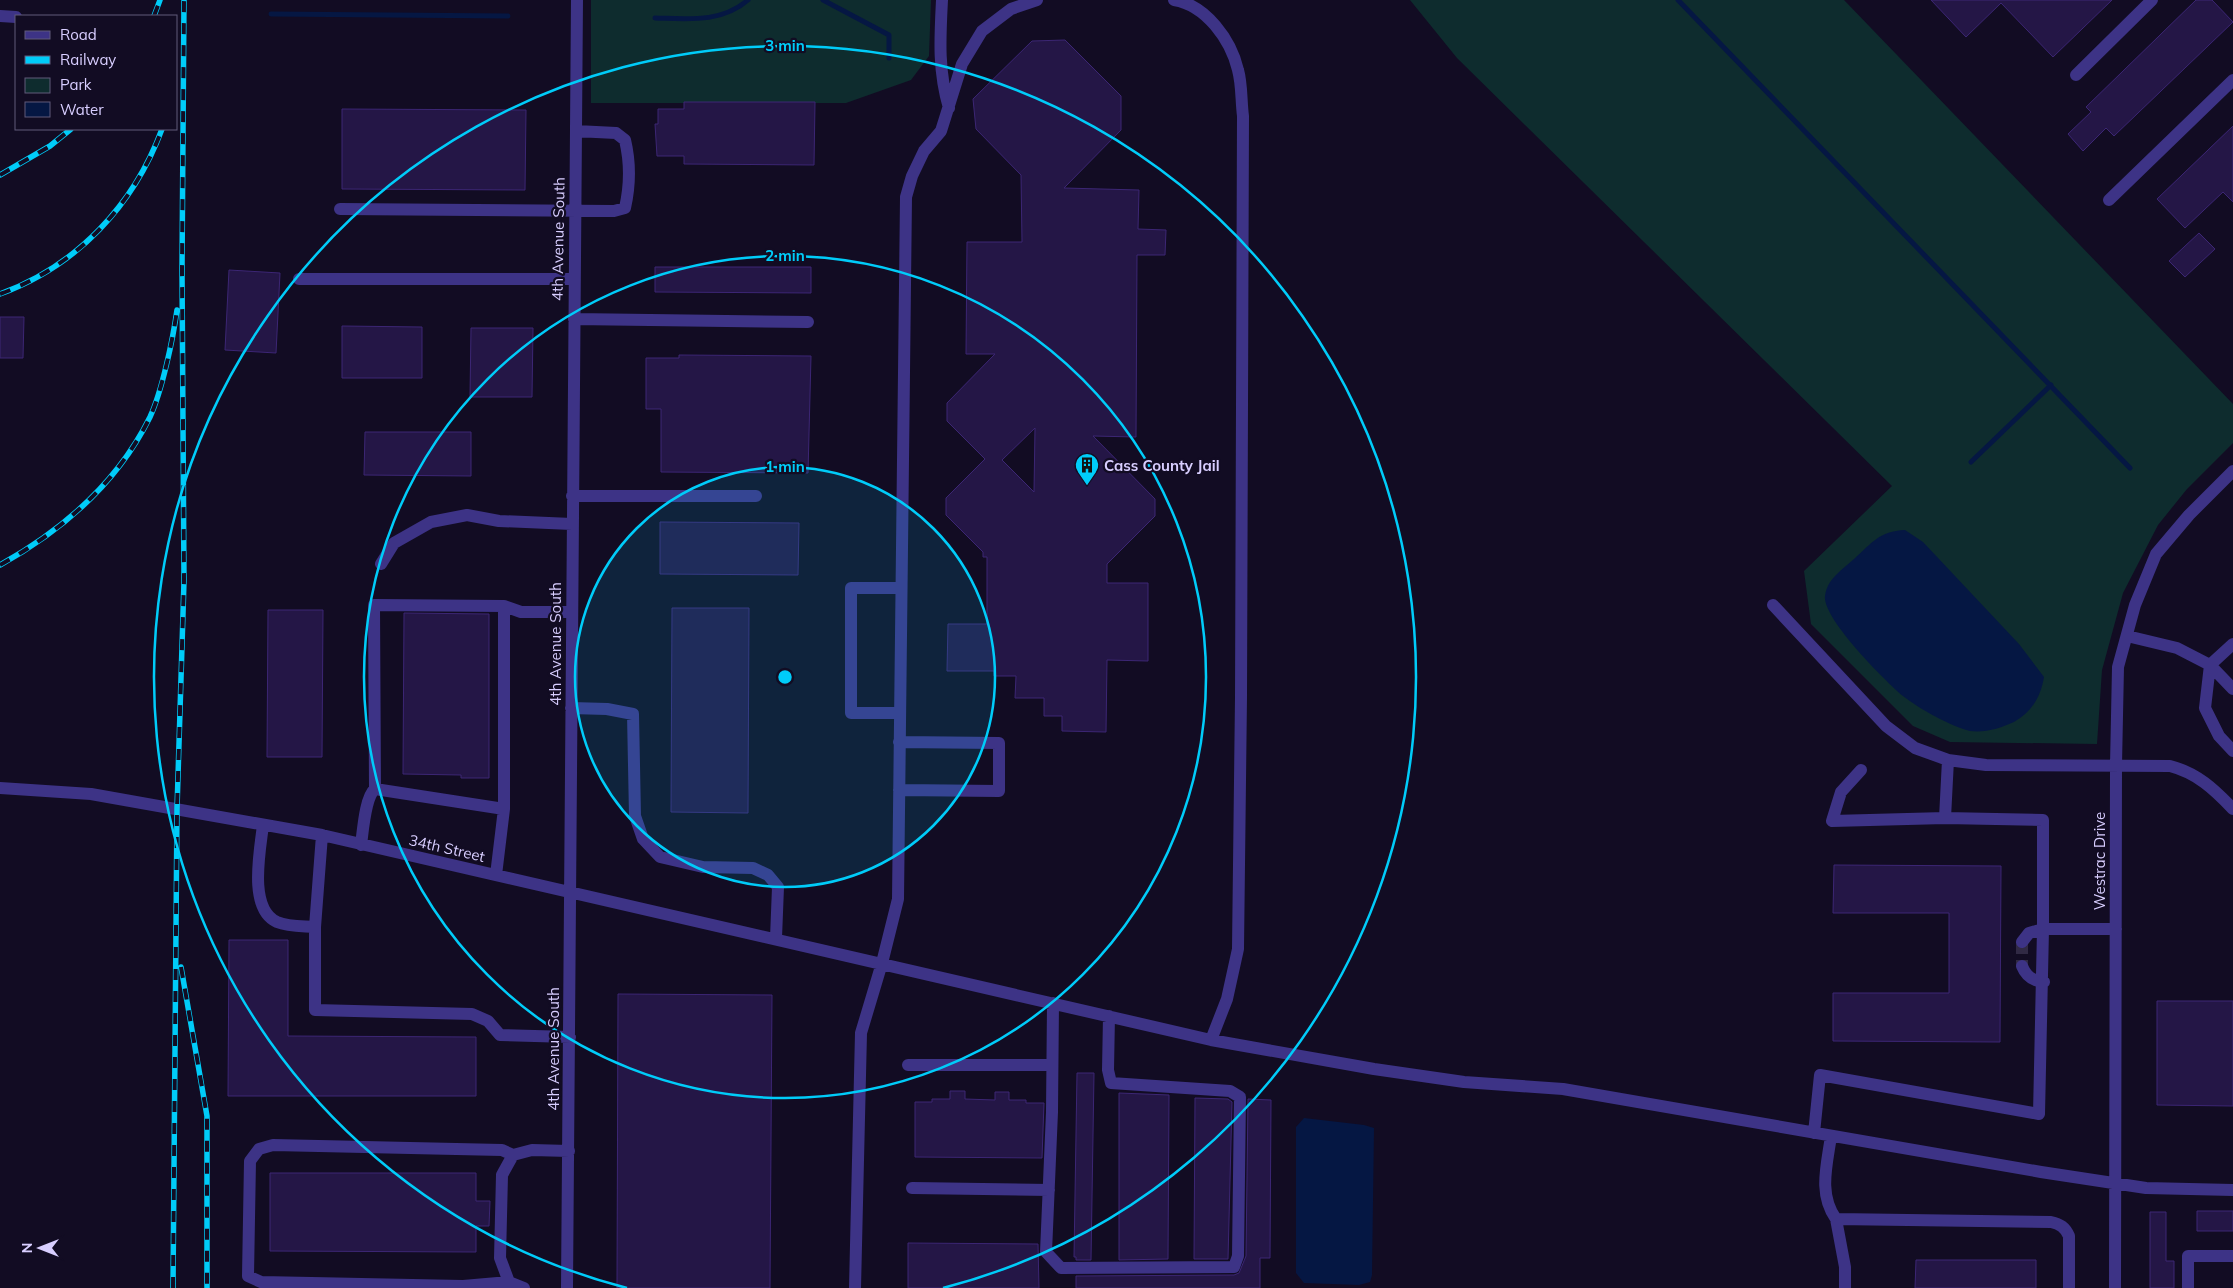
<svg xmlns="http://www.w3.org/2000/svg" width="2233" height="1288" viewBox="0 0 2233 1288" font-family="Mulish,sans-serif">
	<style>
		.green { fill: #0e2c2e }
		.water { fill: #051743 }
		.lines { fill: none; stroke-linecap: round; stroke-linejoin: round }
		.stream { stroke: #051743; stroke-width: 5 }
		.building { fill: #241646; stroke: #3c2674; fill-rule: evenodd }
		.minor-tunnel { stroke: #302944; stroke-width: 12; stroke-dasharray: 12 6; stroke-linecap: butt }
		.minor { stroke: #3d3386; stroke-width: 12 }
		.rail-casing { stroke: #00ccf9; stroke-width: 5.5 }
		.rail { stroke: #120c23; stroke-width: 4; stroke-dasharray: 11; stroke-linecap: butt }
		.ring { fill: none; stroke: #00ccf9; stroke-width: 2.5 }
		.labels { text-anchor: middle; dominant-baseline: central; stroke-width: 4.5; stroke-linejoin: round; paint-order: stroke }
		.street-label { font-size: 15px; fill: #d8ceff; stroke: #120c23 }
		.poi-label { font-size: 15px; font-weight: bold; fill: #d8ceff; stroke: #120c23; text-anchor: start }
		.centre { fill: #00ccf9; stroke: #120c23; stroke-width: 2.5 }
		.ring-label { font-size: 15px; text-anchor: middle; font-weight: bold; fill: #00ccf9; stroke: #120c23; stroke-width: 4.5; stroke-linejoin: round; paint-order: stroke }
	</style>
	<rect width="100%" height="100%" fill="#120c23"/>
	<path class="green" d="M591,0H931L929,56L911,80L846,103H591Z
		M1410,0H1844L2233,404V443L2187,489L2158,525L2123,593L2102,670L2097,744L1950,742L1913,726L1811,624L1804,571L1892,486L1457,58Z"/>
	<path class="water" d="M1905,530L1923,542L2019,644L2044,677C2041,696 2032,712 2014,722C2001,728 1985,733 1970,731C1952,727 1918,708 1903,696C1885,681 1822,618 1825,596C1827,579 1842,570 1854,559C1872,543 1879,531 1905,530Z
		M1304,1118L1364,1125L1374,1128L1372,1275L1370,1282L1359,1285L1304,1283L1296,1273V1127Z"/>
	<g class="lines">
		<path class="stream" d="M823,0L889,35V58
			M1678,0L2130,468
			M271,14L508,16
			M655,18C688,19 722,23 748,0
			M1971,462L2051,385"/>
	</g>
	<path class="building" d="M1931,0H2112L2053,57L2001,3L1966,37Z
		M2196,0H2212L2233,22L2114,136L2106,128L2083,151L2068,134L2091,112L2086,107Z
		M1065,40L1121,96V130L1064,188L1139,190L1138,229L1166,230L1165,255H1137L1136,437L1093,436L1155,499V516L1107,564V583H1148V661L1107,660L1106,732L1062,731V716H1044V698H1015L1016,676H994V671H947L948,624H987V557H983V552L946,515V498L985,459L947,421V403L995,354H966L967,242H1022L1021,175L976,129L973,99L1032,41ZM1035,428L1034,492L1002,460Z
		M684,102H815L814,165L684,164V156H657L655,124H658V109H684Z
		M342,109L526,110L525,190L342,189Z
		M2233,126V202L2223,192L2185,228L2157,199Z
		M2199,233L2215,249L2185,277L2169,261Z
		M655,267H811V293L655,292Z
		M229,270L280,273L276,353L225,350Z
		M0,317H24L23,358H0Z
		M342,326L422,327V378H342Z
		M471,328H533L532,397H470Z
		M679,355L811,356L808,473L661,472V409H646V358H679Z
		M365,432H471V476L364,475Z
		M660,522L799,523L798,575L660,574Z
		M672,608H749L748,813L671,812Z
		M268,610H323L322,757H267Z
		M404,613L489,614V778H461V775L403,774Z
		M1834,865L2001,866L2000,1042L1833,1041V993H1949V913H1833Z
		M229,940H288V1036L476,1037V1096H228Z
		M618,994L772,995L770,1288H617Z
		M2157,1001H2233V1106L2157,1105Z
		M1077,1073H1094L1091,1260H1076V1257H1074Z
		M950,1091H965V1099L995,1100V1092H1009V1100H1026V1103H1044L1042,1158L915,1157V1102H932V1099H950Z
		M1119,1093L1169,1095L1168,1259L1119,1260Z
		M1195,1098L1228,1099L1232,1102L1228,1259H1194Z
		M1248,1099L1271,1100L1270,1258H1260V1288H1076V1276L1234,1275L1239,1273L1246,1256Z
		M270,1173H476V1201H490L489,1226H476V1252L270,1251Z
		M2197,1211H2233V1231H2197Z
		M2150,1212H2166V1261H2174V1288H2150Z
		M908,1243L1038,1244L1039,1288H908Z
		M1916,1260H2036V1288H1915Z"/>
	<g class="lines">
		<path class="minor-tunnel" d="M2022,942V966"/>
		<path class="minor" d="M942,0C940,39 938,70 949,108
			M1174,0C1206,5 1231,40 1238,70C1242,84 1241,101 1243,116L1241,697L1238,949L1227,999L1211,1040
			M0,16L16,17
			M2076,75L2152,0
			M2109,200L2233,80
			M340,209L614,211L625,208C630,186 630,161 625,140L616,133L576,131
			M299,279H574
			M574,319L808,322
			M572,496H756
			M381,564L394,543L431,522L467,515L499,521L572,524
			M1773,605L1886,726L1915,748L1948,760L1986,765L2170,766C2197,773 2214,789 2233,809
			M2127,636L2177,648L2210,665L2233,689
			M2233,644L2210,665L2205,708L2219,736L2233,751
			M571,708L607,709L633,714L635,816L643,839L660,857L703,867L753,868L768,875L778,887L776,938
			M899,713H851V588H901
			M1861,770L1841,792L1832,821L1945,818L2043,820V929L2029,933L2022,942
			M0,788L91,794L322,835L1211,1040L1374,1069L1464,1082L1563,1089L2041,1172L2146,1188L2233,1190
			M375,789L374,605L504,606L521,612H572
			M899,790L999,791V743L899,742
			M1945,818L1948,760
			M263,825C260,851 248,909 277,922C289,927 303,926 315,927
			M322,835L315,927V1010L472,1014L488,1021L500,1035L570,1037
			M361,845C363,831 365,797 375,789L504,809
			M496,875L504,809V606
			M2022,966C2026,976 2032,981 2044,982
			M1053,1003L1052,1112L1046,1252L1061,1268L1234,1267L1238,1256L1240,1097L1230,1091L1111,1083L1108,1070L1109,1016
			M908,1065H1052
			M1814,1133L1820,1075L2039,1114L2043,929H2116
			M1831,1136C1827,1165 1818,1194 1836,1219L2051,1222C2060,1224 2065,1227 2069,1236V1288
			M912,1188L1049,1190
			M1836,1219L1845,1267V1288
			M509,1282L463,1286L261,1282L248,1276L250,1161L259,1149L273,1145L502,1150L513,1155
			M524,1288L509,1282L500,1258L502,1175L513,1155L532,1150L569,1151
			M567,1288L577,0
			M855,1288L861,1033L882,963L898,899L906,197L912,176L924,151L941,131L962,64L982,31L1011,9L1037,0
			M2115,1288L2116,765L2118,667L2135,605L2156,554L2189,515L2233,471
			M2188,1288V1256H2233"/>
		<g class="rail-casing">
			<path id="rail" d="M154,16L160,0
				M0,175L50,146L71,129
				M0,294C77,266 134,205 162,129
				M0,565C63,530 118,482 150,417C162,391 173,339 177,310
				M181,967L207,1116V1288
				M173,1288L177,809L184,581L182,270L184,0"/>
		</g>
		<use href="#rail" class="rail"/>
	</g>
	<circle cx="785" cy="677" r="210" fill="#00ccf9" fill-opacity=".12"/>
	<g class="ring">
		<circle cx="785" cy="677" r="210"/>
		<circle cx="785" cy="677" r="421"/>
		<path d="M627 1288A631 631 0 1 1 943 1288"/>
	</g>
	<defs>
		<g id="building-pin" transform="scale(1.25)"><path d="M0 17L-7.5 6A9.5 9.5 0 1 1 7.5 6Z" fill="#00ccf9" stroke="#120c23"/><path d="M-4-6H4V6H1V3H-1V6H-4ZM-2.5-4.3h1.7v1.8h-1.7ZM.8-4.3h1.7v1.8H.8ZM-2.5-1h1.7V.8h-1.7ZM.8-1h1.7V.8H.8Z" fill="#111"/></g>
	</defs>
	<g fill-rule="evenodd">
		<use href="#building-pin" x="1087" y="465"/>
	</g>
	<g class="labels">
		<g class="street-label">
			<text transform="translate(558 239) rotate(-89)">4th Avenue South</text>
			<text transform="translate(555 644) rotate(-90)">4th Avenue South</text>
			<text transform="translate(447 848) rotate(13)">34th Street</text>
			<text transform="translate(2099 861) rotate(-90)">Westrac Drive</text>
			<text transform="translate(553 1049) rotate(-90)">4th Avenue South</text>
		</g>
		<g class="poi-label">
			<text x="1104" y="465">Cass County Jail</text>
		</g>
	</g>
	<circle cx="785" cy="677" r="8" class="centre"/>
	<g class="ring-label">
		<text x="785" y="51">3 min</text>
		<text x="785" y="261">2 min</text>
		<text x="785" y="472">1 min</text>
	</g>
	<rect x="15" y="15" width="162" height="115" fill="#120c23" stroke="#615a7b"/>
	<rect x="25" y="31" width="25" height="8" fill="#3d3386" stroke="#615a7b"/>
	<text x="60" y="40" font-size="15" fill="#d8ceff">Road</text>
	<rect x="25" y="56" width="25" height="8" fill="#00ccf9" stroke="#615a7b"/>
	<text x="60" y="65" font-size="15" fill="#d8ceff">Railway</text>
	<rect x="25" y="78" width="25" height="15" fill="#0e2c2e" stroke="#615a7b"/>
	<text x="60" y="90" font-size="15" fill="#d8ceff">Park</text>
	<rect x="25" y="102" width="25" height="15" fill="#051743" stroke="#615a7b"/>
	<text x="60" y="115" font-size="15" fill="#d8ceff">Water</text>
	<g transform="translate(40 1248) rotate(270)" stroke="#120c23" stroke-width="4" paint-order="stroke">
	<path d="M0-4L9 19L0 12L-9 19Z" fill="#d8ceff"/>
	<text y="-8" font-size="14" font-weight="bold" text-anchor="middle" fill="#d8ceff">N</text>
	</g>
</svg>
